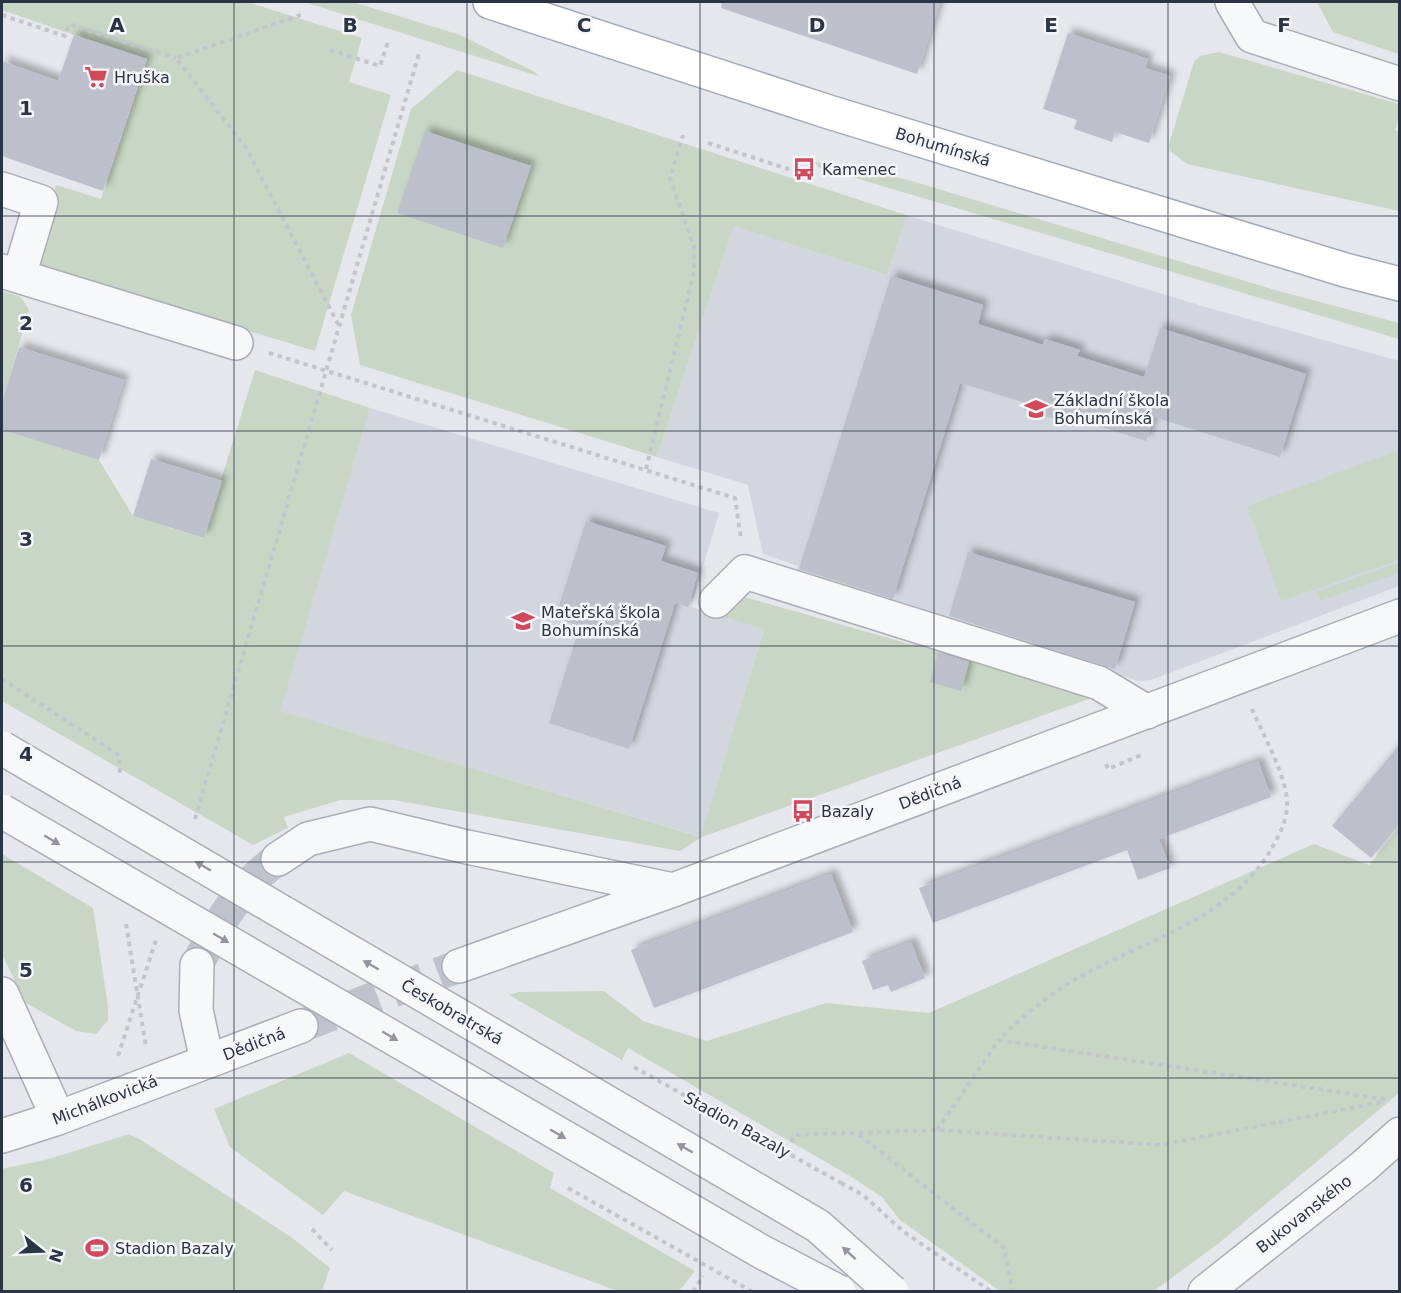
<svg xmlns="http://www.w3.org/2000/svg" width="1401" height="1293" viewBox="0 0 1401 1293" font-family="'DejaVu Sans',sans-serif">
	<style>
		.built { fill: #d2d6de }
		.green { fill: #c9d6c5 }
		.building { fill: #bbc0ca; filter: url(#shadow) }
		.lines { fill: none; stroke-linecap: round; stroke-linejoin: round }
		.minor-tunnel { stroke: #bfc3cb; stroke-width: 33; stroke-dasharray: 33 16; stroke-linecap: butt }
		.minor-casing { stroke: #a9aeb7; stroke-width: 36 }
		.major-casing { stroke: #a3abb8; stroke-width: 36 }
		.path { stroke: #c2c5cb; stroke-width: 4; stroke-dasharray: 4.5 4.5; stroke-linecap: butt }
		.minor { stroke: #f7f8fa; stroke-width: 33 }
		.major { stroke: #fff; stroke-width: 33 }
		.minor-bridge-casing { stroke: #a9aeb7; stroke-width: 36; stroke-linecap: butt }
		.path-bridge { stroke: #c2c5cb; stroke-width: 4; stroke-dasharray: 4.5 4.5; stroke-linecap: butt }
		.minor-bridge { stroke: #f7f8fa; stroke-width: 33 }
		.oneway { fill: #9196a0 }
		.grid { fill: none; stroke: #2b3445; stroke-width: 1.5; stroke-opacity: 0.55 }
		.labels { text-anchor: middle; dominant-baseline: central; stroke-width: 5; stroke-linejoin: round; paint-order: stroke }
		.poi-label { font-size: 16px; fill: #2b3445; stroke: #f4f6f9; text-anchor: start }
		.street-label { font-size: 16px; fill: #2b3445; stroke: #f4f6f9 }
		.grid-label { font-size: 20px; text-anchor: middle; font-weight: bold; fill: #2b3445; stroke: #f4f6f9; stroke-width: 5; stroke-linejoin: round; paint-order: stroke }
	</style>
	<defs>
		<filter id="shadow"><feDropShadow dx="5.5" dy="-5.5" stdDeviation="3" flood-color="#0004"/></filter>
	</defs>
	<rect width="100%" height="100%" fill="#e4e7ec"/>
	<path class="built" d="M906,215L1202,306L1399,361V586L1151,680L1138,681L796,572L798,566L763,554L748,485L657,457L734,226L887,275Z
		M370,408L719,513L691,607L764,628L702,837L279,711Z"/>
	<path class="green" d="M2,2H247L362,38L349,82L391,95L315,351L31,265L56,185L101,199L147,60L2,10Z
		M304,2H353L460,35L535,72L538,76Z
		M1317,2H1399V54L1333,32Z
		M1219,52L1399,104V118L1395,130L1399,132V211L1187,164L1170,151L1169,144L1194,62L1200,56Z
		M457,70L906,215L887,275L734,226L657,457L360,365L351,315L411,109Z
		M815,162L905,179L1275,290L1399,323V339L818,167Z
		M2,291L21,297L29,310L2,402Z
		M255,370L370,408L280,711L701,837L764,629L718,615L729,602L744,597L913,645L916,636L1097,696L702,837L680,851L394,800H340L284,817L288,828L253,845L2,701V430L99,460L133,516L203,538Z
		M1399,450V560L1281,601L1247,506Z
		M1399,562V573L1320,601L1317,592Z
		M1399,828V1093L1219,1243L1154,1291H1000L900,1220L882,1197L850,1176L628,1048L622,1060L509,995L519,992L604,991L643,1021L707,1041L826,1003L929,1013L1314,844L1369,865Z
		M2,854L93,908L108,1006V1020L96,1034L76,1031L26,1003L2,954Z
		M349,1053L554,1173L550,1188L695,1271L679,1291H618L344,1191L323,1215L230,1147L214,1109Z
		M129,1134L141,1140L291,1237L330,1268L322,1291H2V1169L49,1159Z"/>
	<path class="building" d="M722,2H940L917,74L721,8Z
		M1068,33L1148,59L1145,68L1170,76L1149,143L1115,132L1112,142L1074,129L1077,120L1043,109Z
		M74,35L147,59L103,191L2,156V61L58,81Z
		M425,131L531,166L503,248L397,213Z
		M891,276L983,305L978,324L1043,345L1045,339L1080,350L1077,356L1144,377L1160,328L1306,374L1280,457L1154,417L1146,441L1060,414L1058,420L1024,410L1026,403L960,383L893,599L799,569Z
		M19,347L124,380L99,460L2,430V402Z
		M151,459L222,481L204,538L133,516Z
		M586,521L666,546L661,561L698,573L688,607L675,603L629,749L549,723L580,626L555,618Z
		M968,552L1135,602L1115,669L949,616Z
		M938,652L969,662L961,691L930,682Z
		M1400,744V823L1371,858L1332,826Z
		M1258,761L1271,797L1159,839L1170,868L1138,880L1127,850L933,923L919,888Z
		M831,874L853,932L654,1008L631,950Z
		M911,942L925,978L891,992L888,985L873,990L862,961Z"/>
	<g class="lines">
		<path class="minor-tunnel" d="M197,965C219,923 238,887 278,859
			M301,1026L459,966"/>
		<g class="minor-casing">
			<path id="minor" d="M1232,2L1252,36L1400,84
				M2,189L41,202L19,276
				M2,271L236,343
				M716,601L745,572L1099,683L1147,712
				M278,859L308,839L370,824L467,847L673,890
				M197,965L196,1010L207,1061
				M459,966L673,890L1400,616
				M2,994L58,1118
				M2,1136L58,1118L301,1026
				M1205,1292L1363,1167L1400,1134"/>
		</g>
		<g class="major-casing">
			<path id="major" d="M490,2L829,112L1345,270L1400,284"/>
		</g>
		<path class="path" d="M2,15L65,36L69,24L176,58
			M301,15L176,58L246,148L338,324
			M330,50L380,66L388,42
			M708,143L813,177
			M269,353L735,498L741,539
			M646,469L694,272V247L670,178L683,135
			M2,679L119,755L120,776
			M1252,709C1263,735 1289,780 1287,807C1286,824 1277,839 1269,853C1227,919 1150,939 1085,974C1052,992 1024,1014 999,1040L1390,1100
			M1106,764L1108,769L1141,755
			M195,819L420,50
			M126,924L146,1047
			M118,1056L156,940
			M937,1130L999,1040
			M859,1135L1004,1248L1013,1292
			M791,1142L795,1135L937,1130L1161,1145L1382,1102
			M841,1183L863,1195L904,1232L992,1292
			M312,1229L332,1250
			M693,1292L703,1276"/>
		<use href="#minor" class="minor"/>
		<use href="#major" class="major"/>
		<g class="minor-bridge-casing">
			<path id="minor-bridge" d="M2,748L818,1226L892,1292
				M2,811L762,1252L839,1292"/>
		</g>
		<path class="path-bridge" d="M634,1067L841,1183
			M568,1188L753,1292"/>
		<use href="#minor-bridge" class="minor-bridge"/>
	</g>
	<defs><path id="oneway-solid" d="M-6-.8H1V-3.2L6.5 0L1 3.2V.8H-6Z" transform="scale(1.5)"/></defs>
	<g class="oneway">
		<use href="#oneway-solid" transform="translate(52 840) rotate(30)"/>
		<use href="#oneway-solid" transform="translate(203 866) rotate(-150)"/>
		<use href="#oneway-solid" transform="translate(221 938) rotate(30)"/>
		<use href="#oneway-solid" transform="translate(371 965) rotate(-150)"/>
		<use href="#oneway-solid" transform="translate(390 1036) rotate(30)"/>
		<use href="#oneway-solid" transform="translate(558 1134) rotate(30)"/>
		<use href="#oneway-solid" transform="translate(685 1148) rotate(-150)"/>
		<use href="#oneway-solid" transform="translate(849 1253) rotate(-138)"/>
	</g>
	<path class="grid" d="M234,2V1292M467,2V1292M700,2V1292M934,2V1292M1168,2V1292M2,216H1400M2,431H1400M2,646H1400M2,862H1400M2,1078H1400"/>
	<defs>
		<g id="supermarket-bare" transform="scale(1.8)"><path d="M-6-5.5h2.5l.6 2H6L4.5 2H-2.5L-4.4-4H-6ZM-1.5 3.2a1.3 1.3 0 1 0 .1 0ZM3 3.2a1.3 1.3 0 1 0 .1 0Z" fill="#d1495b" stroke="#f4f6f9" stroke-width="2.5" paint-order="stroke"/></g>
		<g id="bus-bare" transform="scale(1.8)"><path d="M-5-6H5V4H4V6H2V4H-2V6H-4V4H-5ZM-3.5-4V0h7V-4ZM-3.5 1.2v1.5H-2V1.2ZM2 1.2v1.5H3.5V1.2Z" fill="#d1495b" stroke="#f4f6f9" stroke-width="2.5" paint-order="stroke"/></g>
		<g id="school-bare" transform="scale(1.8)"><path d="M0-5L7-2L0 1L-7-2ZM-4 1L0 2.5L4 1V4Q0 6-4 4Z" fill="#d1495b" stroke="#f4f6f9" stroke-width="2.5" paint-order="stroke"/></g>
		<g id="stadium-bare" transform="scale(1.8)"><path d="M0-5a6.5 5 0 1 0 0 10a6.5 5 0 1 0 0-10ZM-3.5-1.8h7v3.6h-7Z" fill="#d1495b" stroke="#f4f6f9" stroke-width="2.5" paint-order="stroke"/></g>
	</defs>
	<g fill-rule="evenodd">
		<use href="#supermarket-bare" x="96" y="77"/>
		<use href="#bus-bare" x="804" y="169"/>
		<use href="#school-bare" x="1036" y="409"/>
		<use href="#school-bare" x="523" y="621"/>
		<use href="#bus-bare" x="803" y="811"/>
		<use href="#stadium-bare" x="97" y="1248"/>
	</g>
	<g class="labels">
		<g class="poi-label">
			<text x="114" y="77">Hruška</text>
			<text x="822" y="169">Kamenec</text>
			<text x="1054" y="400">Základní škola<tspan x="1054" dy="18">Bohumínská</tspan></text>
			<text x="541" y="612">Mateřská škola<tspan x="541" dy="18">Bohumínská</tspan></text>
			<text x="821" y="811">Bazaly</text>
			<text x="115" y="1248">Stadion Bazaly</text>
		</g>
		<g class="street-label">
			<text transform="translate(943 147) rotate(17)">Bohumínská</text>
			<text transform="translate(930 793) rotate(-21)">Dědičná</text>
			<text transform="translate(452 1012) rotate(30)">Českobratrská</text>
			<text transform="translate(254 1044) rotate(-21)">Dědičná</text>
			<text transform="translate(105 1100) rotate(-21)">Michálkovická</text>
			<text transform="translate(737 1125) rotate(29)">Stadion Bazaly</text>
			<text transform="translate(1304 1214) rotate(-38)">Bukovanského</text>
		</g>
	</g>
	<g class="grid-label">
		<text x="117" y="32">A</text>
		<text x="350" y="32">B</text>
		<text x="584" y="32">C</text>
		<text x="817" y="32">D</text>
		<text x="1051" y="32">E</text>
		<text x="1284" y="32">F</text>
		<text x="26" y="115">1</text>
		<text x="26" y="330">2</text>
		<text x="26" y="546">3</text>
		<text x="26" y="761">4</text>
		<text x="26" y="977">5</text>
		<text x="26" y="1192">6</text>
	</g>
	<rect width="1401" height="1293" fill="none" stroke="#2b3445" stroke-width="6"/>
	<g transform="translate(42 1251) rotate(108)" stroke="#f4f6f9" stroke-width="4.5" paint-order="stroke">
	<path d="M0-4.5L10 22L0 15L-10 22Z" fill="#2b3445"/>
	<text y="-9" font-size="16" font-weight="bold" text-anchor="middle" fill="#2b3445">N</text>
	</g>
</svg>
